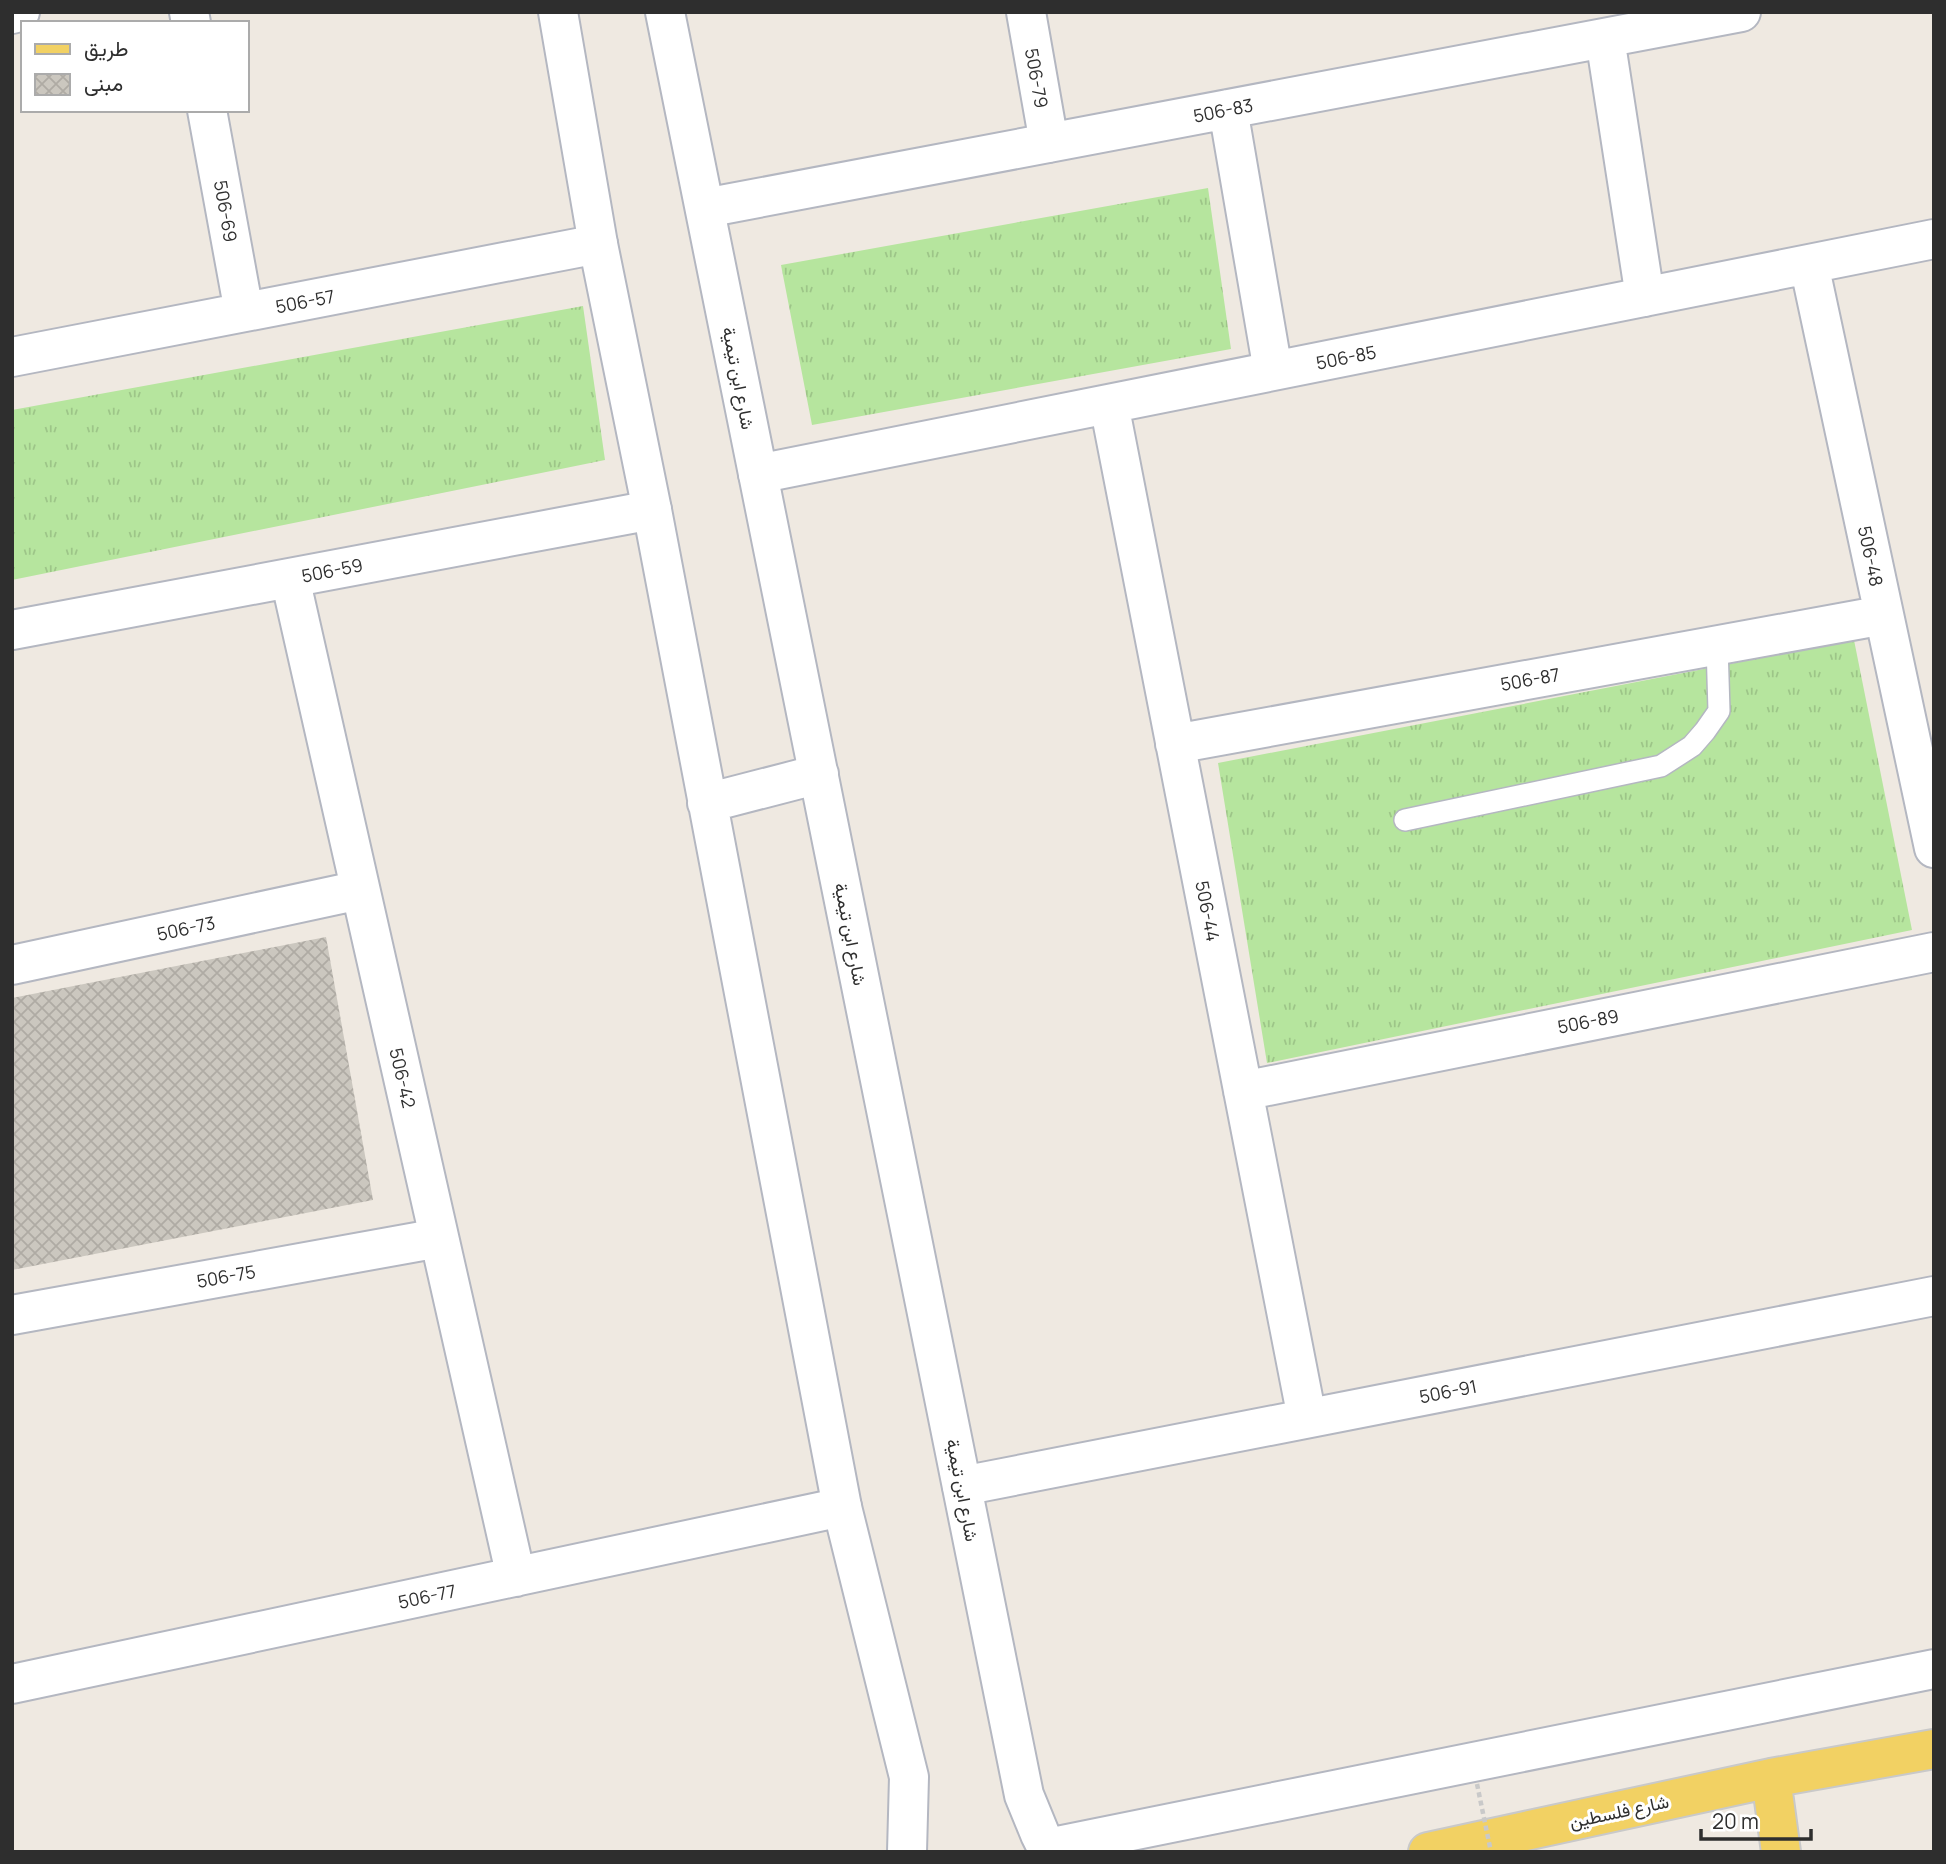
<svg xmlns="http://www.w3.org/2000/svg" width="1946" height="1864" viewBox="0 0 1946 1864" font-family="Manrope,Vazirmatn,sans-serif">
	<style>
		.grass { fill: url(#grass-tufts) }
		.building { fill: url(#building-cross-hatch) }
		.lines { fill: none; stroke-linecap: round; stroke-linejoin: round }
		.lane-casing { stroke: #b4b7c1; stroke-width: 24 }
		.street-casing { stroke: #b4b7c1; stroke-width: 42 }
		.secondary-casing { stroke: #b4b7c1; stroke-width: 42 }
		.primary-casing { stroke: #c9c9c9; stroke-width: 42 }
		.lane { stroke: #fff; stroke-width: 21 }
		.street { stroke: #fff; stroke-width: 38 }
		.secondary { stroke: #fff; stroke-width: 38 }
		.primary { stroke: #f2d163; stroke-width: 38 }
		.path-bridge { stroke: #c9c9c9; stroke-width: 4.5; stroke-dasharray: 5 3.5; stroke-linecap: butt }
		.labels { text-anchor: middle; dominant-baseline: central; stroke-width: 6; stroke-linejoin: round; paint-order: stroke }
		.street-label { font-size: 18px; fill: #2e2e2e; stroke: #fff }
	</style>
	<defs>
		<pattern id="grass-tufts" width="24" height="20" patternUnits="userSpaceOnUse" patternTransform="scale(1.75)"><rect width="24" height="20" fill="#b6e59e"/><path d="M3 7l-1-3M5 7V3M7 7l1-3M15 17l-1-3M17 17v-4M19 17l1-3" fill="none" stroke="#9dc588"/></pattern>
		<pattern id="building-cross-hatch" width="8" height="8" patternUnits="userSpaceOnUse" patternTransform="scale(1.75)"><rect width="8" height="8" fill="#cbc7bf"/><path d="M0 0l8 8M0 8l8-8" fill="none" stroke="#afaba4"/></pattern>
	</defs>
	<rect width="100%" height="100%" fill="#efe9e1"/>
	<path class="grass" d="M1208,188L1231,349L812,425L781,265Z
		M583,306L605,460L12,580V410Z
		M1854,640L1912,930L1267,1063L1218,763Z"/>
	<path class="building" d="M326,937L373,1200L12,1270V998Z"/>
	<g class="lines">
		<g class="lane-casing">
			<path id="lane" d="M1405,820L1661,766L1692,746L1705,731L1719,711L1717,645"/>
		</g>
		<g class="street-casing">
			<path id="street" d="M189,12L191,23
				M1026,12L1049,143
				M12,14L20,12
				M1605,38L1645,297
				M1228,109L1273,371
				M207,110L244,312
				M705,208L1741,12
				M1809,264L1934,848
				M12,357L598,244
				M1109,404L1307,1418
				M758,474L1934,239
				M290,578L516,1577
				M12,630L652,510
				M1175,744L1884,615
				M12,965L360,890
				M1243,1091L1934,952
				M12,1315L439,1238
				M962,1486L1934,1296
				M12,1684L842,1507
				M1047,1848L1934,1669"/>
		</g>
		<g class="secondary-casing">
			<path id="secondary" d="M558,12L598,244L652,510L842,1507L909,1777L907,1852
				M665,12L1024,1795L1040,1834L1049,1852
				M707,803L819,774"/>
		</g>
		<g class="primary-casing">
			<path id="primary" d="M1771,1778L1781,1852
				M1428,1852L1771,1778L1934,1749"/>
		</g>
		<use href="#lane" class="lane"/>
		<use href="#street" class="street"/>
		<use href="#secondary" class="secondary"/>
		<use href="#primary" class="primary"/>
		<path class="path-bridge" d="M1477,1784L1491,1852"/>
	</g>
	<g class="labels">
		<g class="street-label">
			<text transform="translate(1037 78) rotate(80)">506-79</text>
			<text transform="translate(1223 110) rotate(-11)">506-83</text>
			<text transform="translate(226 211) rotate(80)">506-69</text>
			<text transform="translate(305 301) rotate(-11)">506-57</text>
			<text transform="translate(1346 357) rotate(-11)">506-85</text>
			<text transform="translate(739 378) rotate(79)">شارع ابن تيمية</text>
			<text transform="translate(1871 556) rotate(78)">506-48</text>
			<text transform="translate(332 570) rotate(-11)">506-59</text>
			<text transform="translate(1530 679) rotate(-10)">506-87</text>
			<text transform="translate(1208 911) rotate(79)">506-44</text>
			<text transform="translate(186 928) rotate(-12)">506-73</text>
			<text transform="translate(851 934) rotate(79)">شارع ابن تيمية</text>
			<text transform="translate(1588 1021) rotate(-11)">506-89</text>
			<text transform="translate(403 1078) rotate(77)">506-42</text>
			<text transform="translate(226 1276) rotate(-10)">506-75</text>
			<text transform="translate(1448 1391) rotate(-11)">506-91</text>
			<text transform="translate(963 1490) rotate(79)">شارع ابن تيمية</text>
			<text transform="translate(427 1596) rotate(-12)">506-77</text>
			<text transform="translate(1619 1811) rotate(-12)">شارع فلسطين</text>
		</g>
	</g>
	<rect width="1946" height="1864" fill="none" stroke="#2e2e2e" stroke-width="28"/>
	<rect x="21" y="21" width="228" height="91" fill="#ffffff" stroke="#ababab" stroke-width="2"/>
	<rect x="35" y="44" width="35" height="10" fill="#f2d163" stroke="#ababab" stroke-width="2"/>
	<text x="84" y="56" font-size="21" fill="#2e2e2e">طريق</text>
	<rect x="35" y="74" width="35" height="21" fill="url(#building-cross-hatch)" stroke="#ababab" stroke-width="2"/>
	<text x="84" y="91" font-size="21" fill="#2e2e2e">مبنى</text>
	<path d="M1701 1829v10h110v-10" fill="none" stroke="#2e2e2e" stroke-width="3.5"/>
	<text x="1712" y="1829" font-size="21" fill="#2e2e2e" stroke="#ffffff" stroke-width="5" paint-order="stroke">20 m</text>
</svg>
